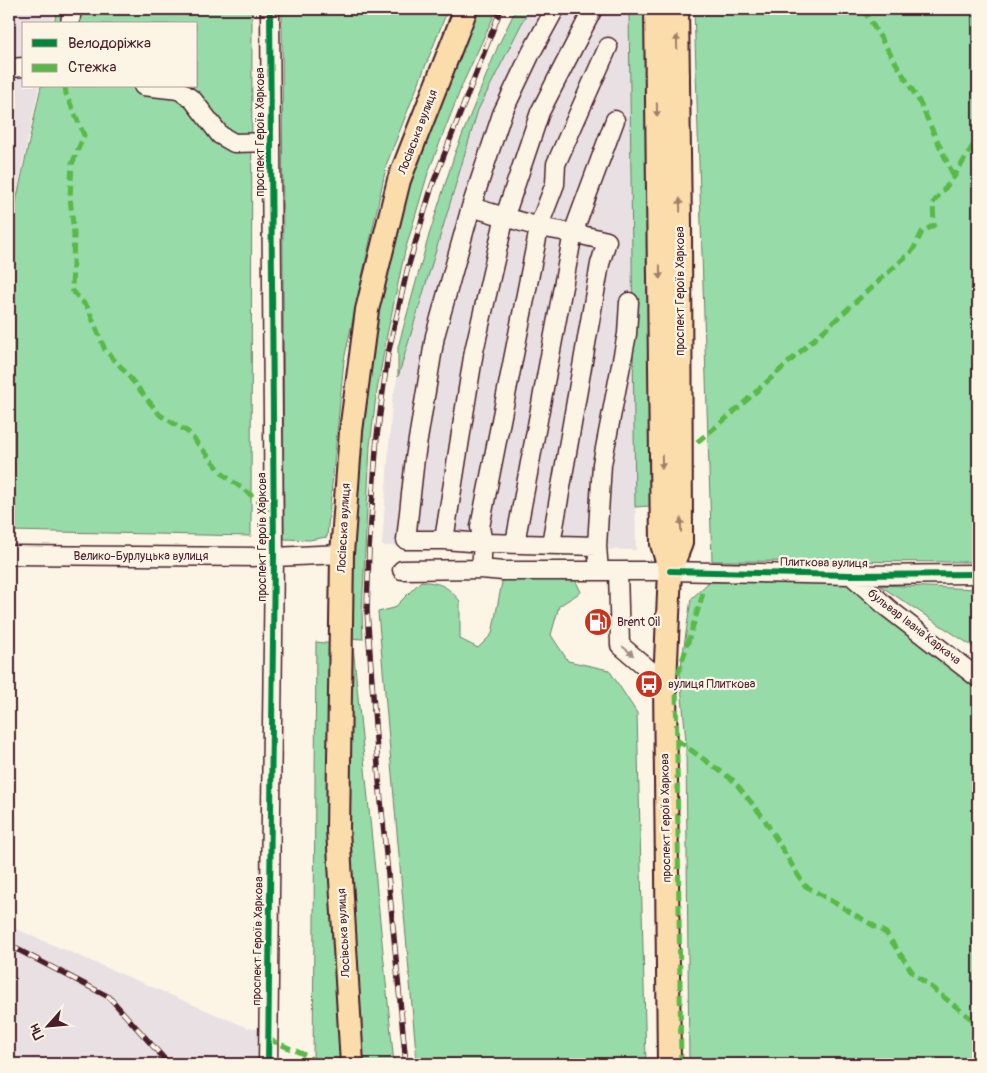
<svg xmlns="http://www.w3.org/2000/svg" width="987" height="1073" viewBox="0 0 987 1073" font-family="Pangolin,sans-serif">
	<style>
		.built { fill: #e9e0e4 }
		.green { fill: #96dba8; stroke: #707d6a }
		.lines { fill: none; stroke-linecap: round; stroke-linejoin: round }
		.minor-casing { stroke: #4a1f2b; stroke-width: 21 }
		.major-casing { stroke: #4a1f2b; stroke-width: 26 }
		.minor { stroke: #fcf5e5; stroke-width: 18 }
		.major { stroke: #faddab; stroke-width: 22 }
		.rail-casing { stroke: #4a1f2b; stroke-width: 5.5 }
		.rail { stroke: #fcf5e5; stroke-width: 4; stroke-dasharray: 11; stroke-linecap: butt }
		.quiet { stroke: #58b947; stroke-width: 5; stroke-dasharray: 10 5; stroke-linecap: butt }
		.cycleway-casing { stroke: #fcf5e5; stroke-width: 9 }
		.cycleway { stroke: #00873e; stroke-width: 6 }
		.oneway { fill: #a27e6b }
		.oneway2 { fill: #a38a88 }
		.labels { text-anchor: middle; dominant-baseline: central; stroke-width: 4.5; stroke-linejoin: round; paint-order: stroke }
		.street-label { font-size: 12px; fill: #4a1f2b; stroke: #fcf5e5 }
		.poi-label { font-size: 12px; fill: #4a1f2b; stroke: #fcf5e5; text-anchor: start }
	</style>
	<rect width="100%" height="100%" fill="#fcf5e5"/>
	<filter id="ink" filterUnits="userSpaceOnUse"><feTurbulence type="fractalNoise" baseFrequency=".02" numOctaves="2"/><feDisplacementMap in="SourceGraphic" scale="10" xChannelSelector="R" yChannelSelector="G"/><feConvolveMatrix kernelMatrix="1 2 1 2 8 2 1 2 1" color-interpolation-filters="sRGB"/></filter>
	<g filter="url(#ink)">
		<path class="built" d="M9,9H55L52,24H24V86H39L9,231Z
			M525,9H629L636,550L382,546L392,401L422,273L496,56Z
			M9,926L248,1028L258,1029L257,1064H9Z"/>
		<path class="green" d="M57,9H252L251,536L9,531V235L41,86H196V24H54Z
			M282,9H448L387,163L344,360L327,537L309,540L284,539Z
			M467,9H497L463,83L428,173L405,251L387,335L376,396L370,446L362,613L363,639L348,638L345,572L372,290Z
			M516,9H529L478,110L398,377V347L429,235L455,153L498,46Z
			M629,9H645L647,58L650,506L635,507Z
			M694,9H978V562L712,561Z
			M573,575L581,592L559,606L551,635L568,661L609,670L637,713L646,1064H417L378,612L394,608L421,581C442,584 445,584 460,601V639L478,648L492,634L502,582L511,576Z
			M709,582L846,584L978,686V1064H689L686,742L680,673L691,599Z
			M879,585L978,589V650Z
			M316,642L353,646L394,1064H313Z"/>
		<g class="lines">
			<g class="minor-casing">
				<path id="minor" d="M555,9L531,53L502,114L471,207L435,336L415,458L406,540H444L483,543L597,546L599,571
					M70,24L72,9
					M10,68L24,67
					M143,86L179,90L193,100L220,135L234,143L271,142
					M471,207L539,227L573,233L607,241L600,264L551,544
					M444,540L474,351L505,216L540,112L593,9
					M515,543L573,233L615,120
					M597,546L602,464L627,334L629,302
					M9,555L274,557L342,554
					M481,569L483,543L480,527L540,223L555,184L556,164L608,47
					M402,570L481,569L503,571H670L851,575L978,574
					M618,571L620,645L665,683
					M851,575L889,609L978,678
					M268,1064L274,557L270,9"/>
			</g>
			<g class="major-casing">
				<path id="major" d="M656,9L662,544L670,571
					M352,1064L338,830L342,554L351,431L367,310L399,180L466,9
					M669,1064L665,683L670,571L681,543L680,225L677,9"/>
			</g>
			<use href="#minor" class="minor"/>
			<use href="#major" class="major"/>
			<g class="rail-casing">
				<path id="rail" d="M9,945L109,997L169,1064
					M406,1064L379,780L367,611L369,549L377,436L388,354L407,271L432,186L501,9"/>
			</g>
			<use href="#rail" class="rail"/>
			<path class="quiet" d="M863,9L919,101L954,177
				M65,86L66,94L84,135L72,164L70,197L74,234L72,290L88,308L105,350L122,368L160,415L188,432L224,475L274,512
				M697,442L728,417L913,250L922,232L934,225L933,203L954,177L978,137
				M677,740L734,781L763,817L804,885L886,933L913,973L978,1024
				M268,1039L303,1054L320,1064
				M681,1064L676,681L704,590"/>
			<g class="cycleway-casing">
				<path id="cycleway" d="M670,571L851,575L978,574
					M268,1064L274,557L270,9"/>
			</g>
			<use href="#cycleway" class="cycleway"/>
		</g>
		<defs><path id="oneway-solid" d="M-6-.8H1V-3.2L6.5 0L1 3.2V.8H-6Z" transform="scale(1.25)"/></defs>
		<g class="oneway">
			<use href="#oneway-solid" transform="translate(677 42) rotate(-91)"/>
			<use href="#oneway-solid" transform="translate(657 110) rotate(89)"/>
			<use href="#oneway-solid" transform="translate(680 205) rotate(-91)"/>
			<use href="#oneway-solid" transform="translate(660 272) rotate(89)"/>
			<use href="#oneway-solid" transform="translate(662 462) rotate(89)"/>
			<use href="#oneway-solid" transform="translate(681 525) rotate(-90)"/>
		</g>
		<use class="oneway2" href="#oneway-solid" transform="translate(628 651) rotate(40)"/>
	</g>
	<defs>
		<g id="fuel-disc" transform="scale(1.4375)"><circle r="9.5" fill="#c8321e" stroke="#fcf5e5"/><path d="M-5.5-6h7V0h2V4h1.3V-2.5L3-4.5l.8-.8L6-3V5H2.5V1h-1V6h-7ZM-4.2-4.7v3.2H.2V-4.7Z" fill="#fff"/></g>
		<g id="bus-disc" transform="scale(1.4375)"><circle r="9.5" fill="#c8321e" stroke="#fcf5e5"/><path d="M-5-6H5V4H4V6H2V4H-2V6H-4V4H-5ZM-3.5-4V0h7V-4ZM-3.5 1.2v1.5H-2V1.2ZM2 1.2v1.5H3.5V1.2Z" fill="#fff"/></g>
	</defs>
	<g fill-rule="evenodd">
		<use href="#fuel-disc" x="598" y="622"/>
		<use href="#bus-disc" x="649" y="684"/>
	</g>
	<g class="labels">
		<g class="street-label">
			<text transform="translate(260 132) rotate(-90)">проспект Героїв Харкова</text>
			<text transform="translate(418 132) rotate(-69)">Лосівська вулиця</text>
			<text transform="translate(680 291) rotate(-90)">проспект Героїв Харкова</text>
			<text transform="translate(344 528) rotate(-87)">Лосівська вулиця</text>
			<text transform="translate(262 537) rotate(-90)">проспект Героїв Харкова</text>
			<text x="141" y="556">Велико-Бурлуцька вулиця</text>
			<text transform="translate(824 563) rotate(1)">Плиткова вулиця</text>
			<text transform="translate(914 627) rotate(38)">бульвар Івана Каркача</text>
			<text transform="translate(666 818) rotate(-91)">проспект Героїв Харкова</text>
			<text transform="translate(344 933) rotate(-93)">Лосівська вулиця</text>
			<text transform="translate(258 941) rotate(-89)">проспект Героїв Харкова</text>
		</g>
		<g class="poi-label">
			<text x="617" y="622">Brent Oil</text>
			<text x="668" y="684">вулиця Плиткова</text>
		</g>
	</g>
	<rect width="987" height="1073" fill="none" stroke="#fcf5e5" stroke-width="30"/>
	<rect x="15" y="15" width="957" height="1043" fill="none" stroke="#4a1f2b" stroke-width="2" filter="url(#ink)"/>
	<rect x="22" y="22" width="175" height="65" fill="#fcf5e5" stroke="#b59f9b"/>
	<rect x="32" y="39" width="25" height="8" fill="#00873e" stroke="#b59f9b"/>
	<text x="68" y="48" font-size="15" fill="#4a1f2b">Велодоріжка</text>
	<rect x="32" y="64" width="25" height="8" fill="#58b947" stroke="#b59f9b"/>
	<text x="68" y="72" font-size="15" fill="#4a1f2b">Стежка</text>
	<g transform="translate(48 1026) rotate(243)" stroke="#fcf5e5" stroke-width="4" paint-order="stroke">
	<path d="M0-4L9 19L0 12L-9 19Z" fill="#4a1f2b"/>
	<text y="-8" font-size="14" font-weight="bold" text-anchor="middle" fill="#4a1f2b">Пн</text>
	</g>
</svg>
